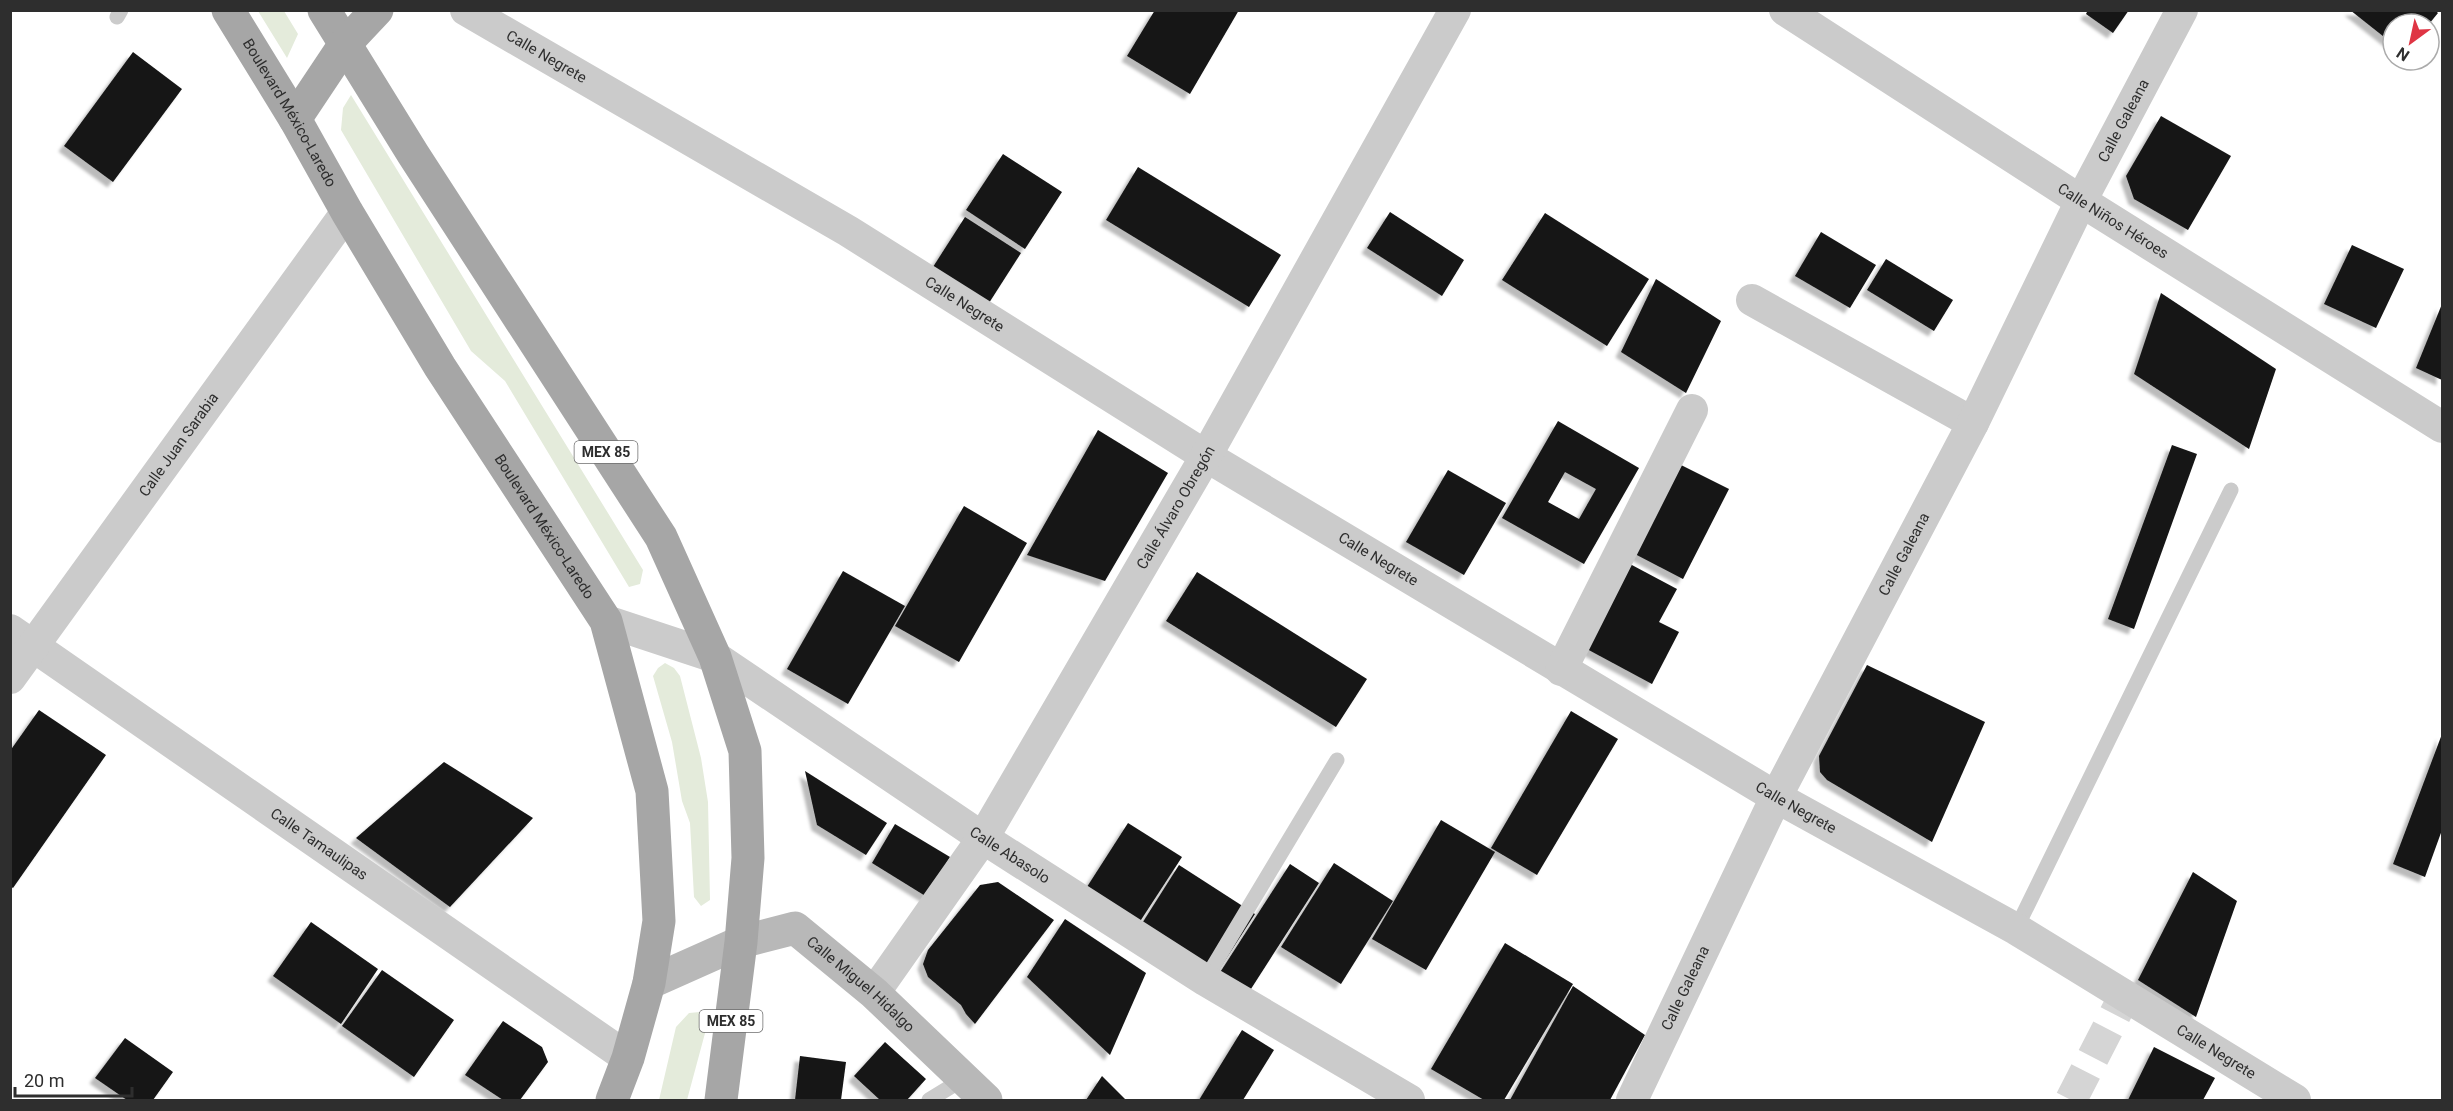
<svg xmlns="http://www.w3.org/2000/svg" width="2453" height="1111" viewBox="0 0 2453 1111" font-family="Roboto,sans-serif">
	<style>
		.green { fill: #e4ebdb }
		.building { fill: #151515; fill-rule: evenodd; filter: url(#shadow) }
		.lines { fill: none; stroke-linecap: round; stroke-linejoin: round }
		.street-tunnel { stroke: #d5d5d5; stroke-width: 32; stroke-dasharray: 32 16; stroke-linecap: butt }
		.lane { stroke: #cbcbcb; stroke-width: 15 }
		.street { stroke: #cbcbcb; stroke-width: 32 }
		.secondary { stroke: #b8b8b8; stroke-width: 33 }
		.primary { stroke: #a6a6a6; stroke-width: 33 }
		.labels { text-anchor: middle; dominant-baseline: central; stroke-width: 6; stroke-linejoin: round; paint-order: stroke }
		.shield { fill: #fff; stroke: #6d6d6d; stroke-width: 1.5 }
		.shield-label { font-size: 14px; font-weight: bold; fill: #2e2e2e }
		.street-label { font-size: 15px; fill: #2e2e2e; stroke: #fff }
	</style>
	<defs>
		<filter id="shadow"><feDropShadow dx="-5.5" dy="5.5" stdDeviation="1.5" flood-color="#0004"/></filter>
	</defs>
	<rect width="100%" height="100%" fill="#fff"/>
	<path class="green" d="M258,11H284L298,34L287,58Z
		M351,95L643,570L640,584L629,587L505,381L471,351L341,130L343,108Z
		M665,663L674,668L680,676L701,758L708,802L710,900L701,906L694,897L690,823L682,801L672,742L653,676L658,668Z
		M711,1011L687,1100H659L676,1027L689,1013Z"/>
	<path class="building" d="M1155,10H1239L1190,94L1127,56Z
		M2088,10H2129L2113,33L2086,14Z
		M2350,10H2435L2438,13L2429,24H2393V44Z
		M133,52L182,89L113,182L64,146Z
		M2161,116L2231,156L2188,230L2134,199L2126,176Z
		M1003,154L1062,192L1025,249L966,210Z
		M1138,167L1281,255L1249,307L1106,220Z
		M1390,212L1464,260L1442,296L1367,248Z
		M1545,213L1649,279L1607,346L1502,280Z
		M965,217L1021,253L989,303L933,267Z
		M1821,232L1876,265L1850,308L1795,276Z
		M2352,245L2404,269L2376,328L2324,304Z
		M1886,259L1953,300L1934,331L1867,290Z
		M1656,279L1721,321L1686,393L1621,352Z
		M2161,293L2276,369L2249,449L2134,374Z
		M2442,304V380L2416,368Z
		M1558,421L1639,468L1584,564L1502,518ZM1565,472L1596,489L1579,519L1548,502Z
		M1098,430L1168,473L1105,581L1027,555Z
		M2172,445L2197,454L2134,629L2108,619Z
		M1677,463L1729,489L1683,579L1631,552Z
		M1448,470L1506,503L1464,575L1406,542Z
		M964,506L1027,543L959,662L895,626Z
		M1630,564L1677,589L1659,622L1679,632L1652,684L1585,648Z
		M843,571L905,606L848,704L787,669Z
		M1197,572L1367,679L1336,727L1166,621Z
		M1867,665L1985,722L1932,842L1827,780L1820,772L1819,756Z
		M39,710L106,755L13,888L10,886V751Z
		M1571,711L1618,739L1537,875L1491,848Z
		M2442,734V830L2425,877L2393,864Z
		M444,762L533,818L450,907L356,838Z
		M805,771L887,823L866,855L817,825Z
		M1441,820L1495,852L1426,970L1372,939Z
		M1128,823L1182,857L1139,923L1085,890Z
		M895,824L950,857L927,897L872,863Z
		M1334,863L1393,901L1341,984L1281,947Z
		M1290,864L1319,883L1249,992L1219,974Z
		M1179,865L1255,914L1217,973L1141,925Z
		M2193,872L2237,901L2196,1017L2138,980Z
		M998,882L1054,920L975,1024L966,1014L961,1005L928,977L923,964L928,950L980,885Z
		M1065,919L1146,973L1110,1055L1027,977Z
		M311,922L378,969L341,1024L273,976Z
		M1505,943L1573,984L1504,1100H1484L1431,1069Z
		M382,970L454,1020L414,1077L342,1026Z
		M1573,986L1645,1035L1610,1100H1510Z
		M503,1021L542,1047L548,1062L520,1100H503L465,1075Z
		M1242,1030L1274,1050L1243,1100H1199Z
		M125,1038L173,1072L153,1100H127L95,1078Z
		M885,1042L926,1079L907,1100H880L854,1076Z
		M2154,1047L2215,1078L2203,1100H2128Z
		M800,1056L846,1062L841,1100H795Z
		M1102,1076L1126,1100H1086Z"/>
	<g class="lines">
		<path class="street-tunnel" d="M2071,1100L2125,995"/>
		<path class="lane" d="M117,17L121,10
			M2016,929L2231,490
			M1205,980L1337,760
			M929,1100L965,1078"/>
		<g class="street">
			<path id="s1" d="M466,10L848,231L1206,456L1776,797L2016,929L2295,1100"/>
			<path id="s2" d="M1785,10L2081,201L2442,427"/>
			<path d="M1752,300L1973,423"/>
			<path id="s3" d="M606,621L715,657L983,838L1205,980L1409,1100"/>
			<path id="s4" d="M10,630L628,1058"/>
			<path d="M1561,670L1692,410"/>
			<path id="s5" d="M10,678L347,212"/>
			<path id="s6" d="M874,993L983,838L1206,456L1455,10"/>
			<path id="s7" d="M1632,1100L1776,797L1973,423L2081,201L2182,10"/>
		</g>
		<path class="secondary" id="s8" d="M649,983L741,942L795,928L874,993L986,1100"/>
		<g class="primary">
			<path id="s9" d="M228,10L295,119L347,212L440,367L606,621L652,791L659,921L649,983L628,1058L612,1100"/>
			<path d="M324,10L413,154L661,537L715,657L745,751L748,858L741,942L721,1100"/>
			<path d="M295,119L345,44L377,10"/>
		</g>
	</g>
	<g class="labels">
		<g class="shield">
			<rect x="574.5" y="441" width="63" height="22" rx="4.5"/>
			<rect x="699.5" y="1010" width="63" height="22" rx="4.5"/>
		</g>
		<g class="shield-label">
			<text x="606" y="452">MEX 85</text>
			<text x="731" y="1021">MEX 85</text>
		</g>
		<g class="street-label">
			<text stroke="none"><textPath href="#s1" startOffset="93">Calle Negrete</textPath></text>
			<text stroke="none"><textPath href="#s9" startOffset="120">Boulevard México-Laredo</textPath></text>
			<text stroke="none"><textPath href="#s7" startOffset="1096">Calle Galeana</textPath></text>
			<text stroke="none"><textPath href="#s2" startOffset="390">Calle Niños Héroes</textPath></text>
			<text stroke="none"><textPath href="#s1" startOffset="579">Calle Negrete</textPath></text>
			<text stroke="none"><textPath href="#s5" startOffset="288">Calle Juan Sarabia</textPath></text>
			<text stroke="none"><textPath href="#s6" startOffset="572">Calle Álvaro Obregón</textPath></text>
			<text stroke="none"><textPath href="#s9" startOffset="606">Boulevard México-Laredo</textPath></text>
			<text stroke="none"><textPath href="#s7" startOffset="610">Calle Galeana</textPath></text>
			<text stroke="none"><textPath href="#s1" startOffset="1065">Calle Negrete</textPath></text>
			<text stroke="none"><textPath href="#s1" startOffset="1551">Calle Negrete</textPath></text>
			<text stroke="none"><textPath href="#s4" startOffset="376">Calle Tamaulipas</textPath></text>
			<text stroke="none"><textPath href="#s3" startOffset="470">Calle Abasolo</textPath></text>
			<text stroke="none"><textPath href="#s8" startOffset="243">Calle Miguel Hidalgo</textPath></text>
			<text stroke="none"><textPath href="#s7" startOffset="124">Calle Galeana</textPath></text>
			<text stroke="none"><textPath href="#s1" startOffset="2037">Calle Negrete</textPath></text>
		</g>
	</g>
	<rect width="2453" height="1111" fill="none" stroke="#2e2e2e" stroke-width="24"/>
	<g transform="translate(2411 42) rotate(213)"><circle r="28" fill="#ffffff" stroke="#ababab" stroke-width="1.5"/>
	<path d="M0-4.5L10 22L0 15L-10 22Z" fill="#df3544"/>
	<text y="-9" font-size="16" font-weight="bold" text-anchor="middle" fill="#2e2e2e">N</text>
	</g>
	<path d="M15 1087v9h117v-9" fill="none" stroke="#2e2e2e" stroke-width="3"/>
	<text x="24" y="1087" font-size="18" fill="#2e2e2e" stroke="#ffffff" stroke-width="4.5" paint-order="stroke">20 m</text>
</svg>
